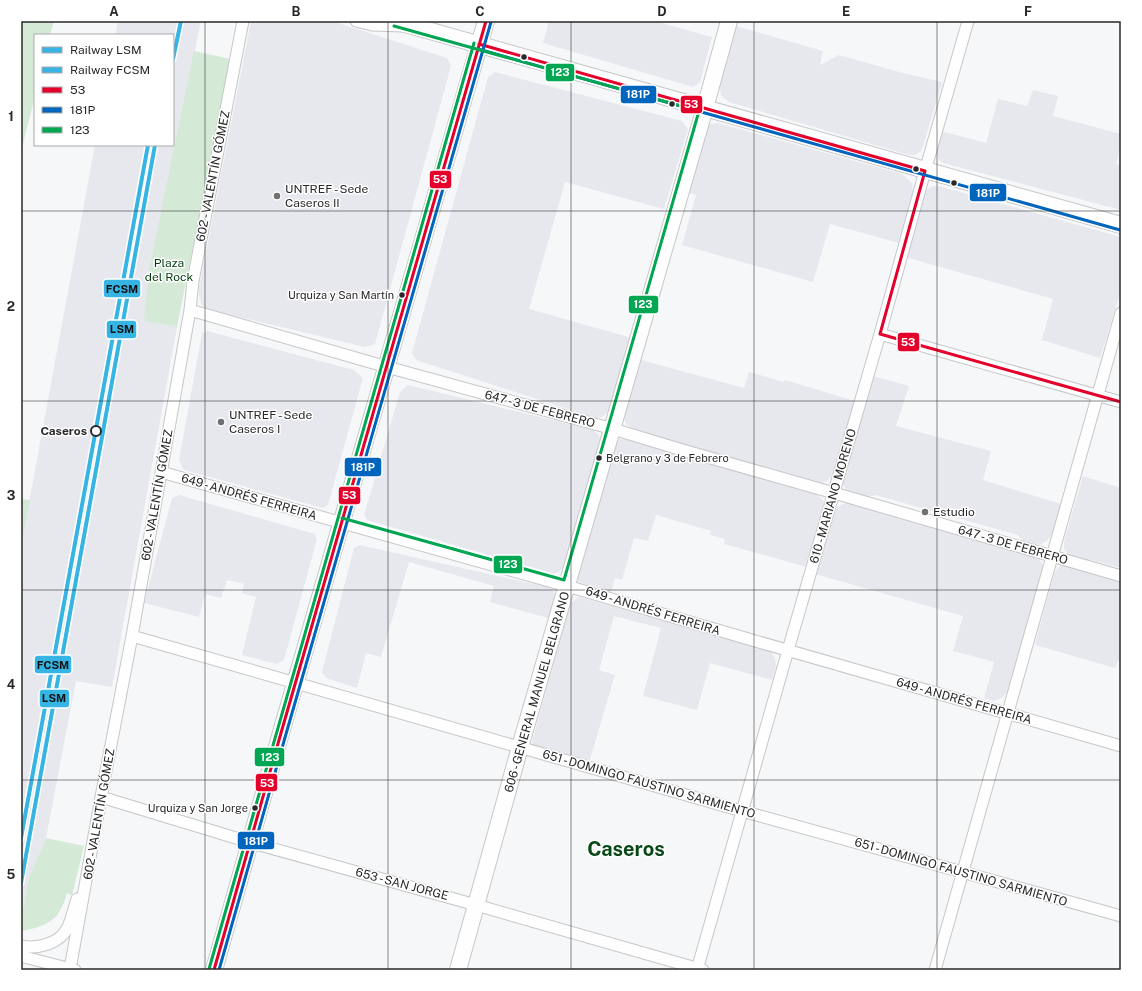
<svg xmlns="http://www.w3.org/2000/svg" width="1142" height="991" viewBox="0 0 1142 991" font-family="'Public Sans',sans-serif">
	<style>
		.built { fill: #e6e8ee }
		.green { fill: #d4e9d6 }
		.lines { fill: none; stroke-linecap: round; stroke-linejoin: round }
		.street-casing { stroke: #c6c7c8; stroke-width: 13 }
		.secondary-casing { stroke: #c6c7c8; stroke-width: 18 }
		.street { stroke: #fefefe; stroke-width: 11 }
		.secondary { stroke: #fefefe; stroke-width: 16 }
		.bus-1-casing { stroke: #fff; stroke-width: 6 }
		.bus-2-casing { stroke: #fff; stroke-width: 6 }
		.bus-3-casing { stroke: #fff; stroke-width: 6 }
		.bus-1 { stroke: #e4002b; stroke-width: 3 }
		.bus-2 { stroke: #0065bd; stroke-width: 3 }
		.bus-3 { stroke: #00a651; stroke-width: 3 }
		.rail-1-casing { stroke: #fff; stroke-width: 7 }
		.rail-2-casing { stroke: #fff; stroke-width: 7 }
		.rail-1 { stroke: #36b4e3; stroke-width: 4 }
		.rail-2 { stroke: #36b4e3; stroke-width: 4 }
		.grid { fill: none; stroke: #282829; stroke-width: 1; stroke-opacity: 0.55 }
		.bus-dot { fill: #282829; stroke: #fff; stroke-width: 1.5 }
		.poi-dot { fill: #707071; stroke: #fff; stroke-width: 1.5 }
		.stop-dot { fill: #fff; stroke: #282829; stroke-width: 2 }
		.labels { text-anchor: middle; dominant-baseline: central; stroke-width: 3; stroke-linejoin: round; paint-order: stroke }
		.bus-label { font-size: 11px; fill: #282829; stroke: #fff; text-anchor: end }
		.street-label { font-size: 12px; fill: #282829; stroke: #fff }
		.poi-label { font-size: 12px; fill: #282829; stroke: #fff; text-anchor: start }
		.park-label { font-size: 12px; fill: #023c0f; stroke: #fff }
		.stop-label { font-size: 12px; font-weight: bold; fill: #282829; stroke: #fff; text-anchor: end }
		.town-label { font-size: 20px; font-weight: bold; fill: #084816; stroke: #fff }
		.line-badge { stroke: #fff; stroke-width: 1.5 }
		.badge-label { font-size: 11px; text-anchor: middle; font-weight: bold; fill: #fff }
		.pale-badge-label { font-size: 11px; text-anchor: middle; font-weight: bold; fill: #111 }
		.neatline { fill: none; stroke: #282829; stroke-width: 1.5 }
		.grid-label { font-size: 13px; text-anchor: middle; font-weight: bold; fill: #282829 }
	</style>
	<rect width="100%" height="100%" fill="#f6f7f8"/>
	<path class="built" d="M118,21H201L149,269L145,321L177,327L112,687L76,681L46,838L29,877L21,921V546L95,145H173V35H115Z
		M251,21H332L447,58L451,66L375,344L365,347L206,309L202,305L199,296V288Z
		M549,21H658V22L712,37L700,82L693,87L543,43Z
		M735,26L743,28L823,51L820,65L839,55L903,73L942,82L924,143L921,151L915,155H909L729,102L721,95L719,84Z
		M495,72L682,121L688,129L664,209L565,182L529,309L632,338L611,408L606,414L602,417L596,418L416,360L412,353L488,77Z
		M1033,90L1058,96L1053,116L1121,134V145L1116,164L1121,166V210L943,163L938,158L937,150L941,131L986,143L998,99L1027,106Z
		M718,123L902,174L912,183L913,192L899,243L830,224L813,282L682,245L696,195L686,192L703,131L709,124Z
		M933,186L942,187L1121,237V290L1100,358L1042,340L1053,299L905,257L922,196L928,189Z
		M207,331L354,370L363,378L328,505L323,508L184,470L179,460L202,333Z
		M641,360L744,388L749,372L784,382L785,380L855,401L834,474L827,481L822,483L811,482L638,431L627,425L623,417Z
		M873,376L909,386L896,426L991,451L983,480L1061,504L1053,532L1048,540L1042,544L1035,545L1023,542L1018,535L875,495L869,497L852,493L847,490L842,483L843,477Z
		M408,385L593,430L599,435L602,442L565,567L557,573H552L367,520L364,515L400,392Z
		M620,439L627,440L814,492L824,501V510L807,567L724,544L725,539L710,535L711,531L656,515L648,541L634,538L622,580L615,578L611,592L581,583L578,581L576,577L616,441Z
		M1083,476L1121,488V568L1091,560L1085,561L1070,556L1064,549V542Z
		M179,495L315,534L317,539L284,660L277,664L242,655L256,597L242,593L244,584L227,580L221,598L205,594L199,617L144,603L172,498Z
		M848,502L1033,554L1039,559L1043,565V570L1007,692L1003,697L994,701L984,698L994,662L953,651L963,616L815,574L833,511L835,508Z
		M360,545L547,587L553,590L556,598L552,619L490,602L494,586L409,562L381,657L366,653L357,688L326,678L322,672L354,548Z
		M1061,566H1067L1121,581V662L1118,661L1115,668L1035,645L1054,574L1057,569Z
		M579,597L767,650L772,653L775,659L776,666L772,680L710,663L697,710L643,696L661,628L614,616L599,670L615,675L589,763L534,747L532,742L569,607L572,602Z"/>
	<path class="green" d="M21,21H54L50,35H35V96L21,152Z
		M194,51L230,59L177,327L144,321L149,269Z
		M21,499L30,500L21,546Z
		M46,838L84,846L72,895L67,893C65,900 62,908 58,914C50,925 33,929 21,931V921L29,877Z"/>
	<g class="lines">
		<g class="street-casing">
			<path id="street" d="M356,21L372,25L403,26
				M190,310L387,367L613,429L679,449L834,493L1121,576
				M880,334L1121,402
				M161,472L567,586L752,640L1121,746
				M132,636L742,811L1121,916
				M101,797L249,842L476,905L703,970
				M21,946C38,949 60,944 68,927C72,918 74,908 77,899
				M24,957L75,970
				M70,969L101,797L132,636L190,310L193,281L243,21
				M697,970L788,650L880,334L925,171L968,21
				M935,970L1121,313"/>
		</g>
		<g class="secondary-casing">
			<path id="secondary" d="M395,21L1121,225
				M214,970C302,653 396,338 486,21
				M458,970L520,747L705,108L729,21"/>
		</g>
		<use href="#street" class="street"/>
		<use href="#secondary" class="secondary"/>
		<g class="bus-1-casing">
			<path id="bus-1" d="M479,44L925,171L880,334L1121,402
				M214,970L281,733L486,21"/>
		</g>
		<g class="bus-2-casing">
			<path id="bus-2" d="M478,49L1120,230
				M219,970L286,734L491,22"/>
		</g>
		<g class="bus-3-casing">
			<path id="bus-3" d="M342,518L564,580L699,111L394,26
				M209,969L474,43"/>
		</g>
		<use href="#bus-1" class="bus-1"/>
		<use href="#bus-2" class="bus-2"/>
		<use href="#bus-3" class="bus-3"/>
		<g class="rail-1-casing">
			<path id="rail-1" d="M173,59L181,21
				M21,883L155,145"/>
		</g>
		<g class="rail-2-casing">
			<path id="rail-2" d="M21,838L148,145"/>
		</g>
		<use href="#rail-1" class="rail-1"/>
		<use href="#rail-2" class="rail-2"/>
	</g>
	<path class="grid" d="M205,21V970M388,21V970M571,21V970M754,21V970M937,21V970M21,211H1121M21,401H1121M21,590H1121M21,780H1121"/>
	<g class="bus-dot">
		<circle cx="524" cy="57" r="3.5"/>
		<circle cx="672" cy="104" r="3.5"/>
		<circle cx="916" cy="169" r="3.5"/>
		<circle cx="954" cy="183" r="3.5"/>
		<circle cx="402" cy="295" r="3.5"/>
		<circle cx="599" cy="458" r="3.5"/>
		<circle cx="255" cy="808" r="3.5"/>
	</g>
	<g class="poi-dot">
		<circle cx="277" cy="196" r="4"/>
		<circle cx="221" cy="422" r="4"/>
		<circle cx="925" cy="512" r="4"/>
	</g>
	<circle class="stop-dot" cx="96" cy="431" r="5"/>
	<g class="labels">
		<g class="bus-label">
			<text x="394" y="295">Urquiza y San Martín</text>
			<text x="606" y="458" text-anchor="start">Belgrano y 3 de Febrero</text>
			<text x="248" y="808">Urquiza y San Jorge</text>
		</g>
		<g class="street-label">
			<text transform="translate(213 176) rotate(-79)">602 - VALENTÍN GÓMEZ</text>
			<text transform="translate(540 409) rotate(15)">647 - 3 DE FEBRERO</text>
			<text transform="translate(157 495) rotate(-80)">602 - VALENTÍN GÓMEZ</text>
			<text transform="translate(833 496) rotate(-74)">610 - MARIANO MORENO</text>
			<text transform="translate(249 497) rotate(16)">649 - ANDRÉS FERREIRA</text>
			<text transform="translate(1013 545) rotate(16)">647 - 3 DE FEBRERO</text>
			<text transform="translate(653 611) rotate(17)">649 - ANDRÉS FERREIRA</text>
			<text transform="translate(537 692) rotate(-74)">606 - GENERAL MANUEL BELGRANO</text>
			<text transform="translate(964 701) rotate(16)">649 - ANDRÉS FERREIRA</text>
			<text transform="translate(649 784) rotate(16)">651 - DOMINGO FAUSTINO SARMIENTO</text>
			<text transform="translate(99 814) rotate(-80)">602 - VALENTÍN GÓMEZ</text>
			<text transform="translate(961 872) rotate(16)">651 - DOMINGO FAUSTINO SARMIENTO</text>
			<text transform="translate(402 884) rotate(15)">653 - SAN JORGE</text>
		</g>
		<g class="poi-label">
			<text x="285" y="189">UNTREF - Sede<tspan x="285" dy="14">Caseros II</tspan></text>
			<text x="229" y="415">UNTREF - Sede<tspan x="229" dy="14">Caseros I</tspan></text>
			<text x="933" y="512">Estudio</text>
		</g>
		<g class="park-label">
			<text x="169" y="263">Plaza<tspan x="169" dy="14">del Rock</tspan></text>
		</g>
		<g class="stop-label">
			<text x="87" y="431">Caseros</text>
		</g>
		<g class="town-label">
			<text x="626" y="849">Caseros</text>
		</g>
	</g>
	<g class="line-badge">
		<rect x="545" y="63" width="30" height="19" rx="4" fill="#00a651"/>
		<rect x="620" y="85" width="37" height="19" rx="4" fill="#0065bd"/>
		<rect x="680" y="95" width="23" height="19" rx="4" fill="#e4002b"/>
		<rect x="429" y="170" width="23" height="19" rx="4" fill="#e4002b"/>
		<rect x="969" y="183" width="38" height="19" rx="4" fill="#0065bd"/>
		<rect x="103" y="279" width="38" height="19" rx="4" fill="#36b4e3"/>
		<rect x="628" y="295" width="31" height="19" rx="4" fill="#00a651"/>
		<rect x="106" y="320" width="31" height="19" rx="4" fill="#36b4e3"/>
		<rect x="897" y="332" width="23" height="20" rx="4" fill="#e4002b"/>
		<rect x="344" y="457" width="38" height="20" rx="4" fill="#0065bd"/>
		<rect x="338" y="486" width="23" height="19" rx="4" fill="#e4002b"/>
		<rect x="493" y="555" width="30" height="19" rx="4" fill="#00a651"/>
		<rect x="34" y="655" width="38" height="19" rx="4" fill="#36b4e3"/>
		<rect x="39" y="689" width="31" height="19" rx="4" fill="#36b4e3"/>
		<rect x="254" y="747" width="31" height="20" rx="4" fill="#00a651"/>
		<rect x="255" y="773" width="23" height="19" rx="4" fill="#e4002b"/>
		<rect x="237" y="831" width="38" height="19" rx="4" fill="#0065bd"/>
	</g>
	<g class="badge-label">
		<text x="560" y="76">123</text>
		<text x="638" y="98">181P</text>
		<text x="691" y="108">53</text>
		<text x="440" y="183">53</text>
		<text x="988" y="197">181P</text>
		<text x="643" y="308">123</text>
		<text x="908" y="346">53</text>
		<text x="363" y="471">181P</text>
		<text x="349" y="499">53</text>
		<text x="508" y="568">123</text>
		<text x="270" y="761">123</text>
		<text x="267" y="787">53</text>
		<text x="256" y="845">181P</text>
	</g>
	<g class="pale-badge-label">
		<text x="122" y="293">FCSM</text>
		<text x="122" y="333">LSM</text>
		<text x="53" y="669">FCSM</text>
		<text x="54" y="702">LSM</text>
	</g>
	<rect width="1142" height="991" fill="none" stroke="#ffffff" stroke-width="44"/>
	<rect x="34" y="34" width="140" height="112" fill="#ffffff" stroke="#a9a9a9"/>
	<rect x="42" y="47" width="20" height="6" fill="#36b4e3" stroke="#a9a9a9"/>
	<text x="70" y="54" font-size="12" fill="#282829">Railway LSM</text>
	<rect x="42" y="67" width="20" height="6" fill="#36b4e3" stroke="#a9a9a9"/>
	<text x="70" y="74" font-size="12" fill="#282829">Railway FCSM</text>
	<rect x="42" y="87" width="20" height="6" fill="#e4002b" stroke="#a9a9a9"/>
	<text x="70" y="94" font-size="12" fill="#282829">53</text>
	<rect x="42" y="107" width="20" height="6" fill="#0065bd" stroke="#a9a9a9"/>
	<text x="70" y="114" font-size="12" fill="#282829">181P</text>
	<rect x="42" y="127" width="20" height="6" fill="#00a651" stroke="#a9a9a9"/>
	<text x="70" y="134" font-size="12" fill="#282829">123</text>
	<rect x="22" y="22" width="1098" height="947" class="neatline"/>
	<g class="grid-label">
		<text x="114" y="16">A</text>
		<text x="296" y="16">B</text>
		<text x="480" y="16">C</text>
		<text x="662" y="16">D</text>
		<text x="846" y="16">E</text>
		<text x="1028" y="16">F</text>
		<text x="11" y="121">1</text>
		<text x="11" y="311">2</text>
		<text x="11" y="500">3</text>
		<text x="11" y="689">4</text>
		<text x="11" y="879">5</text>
	</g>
</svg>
